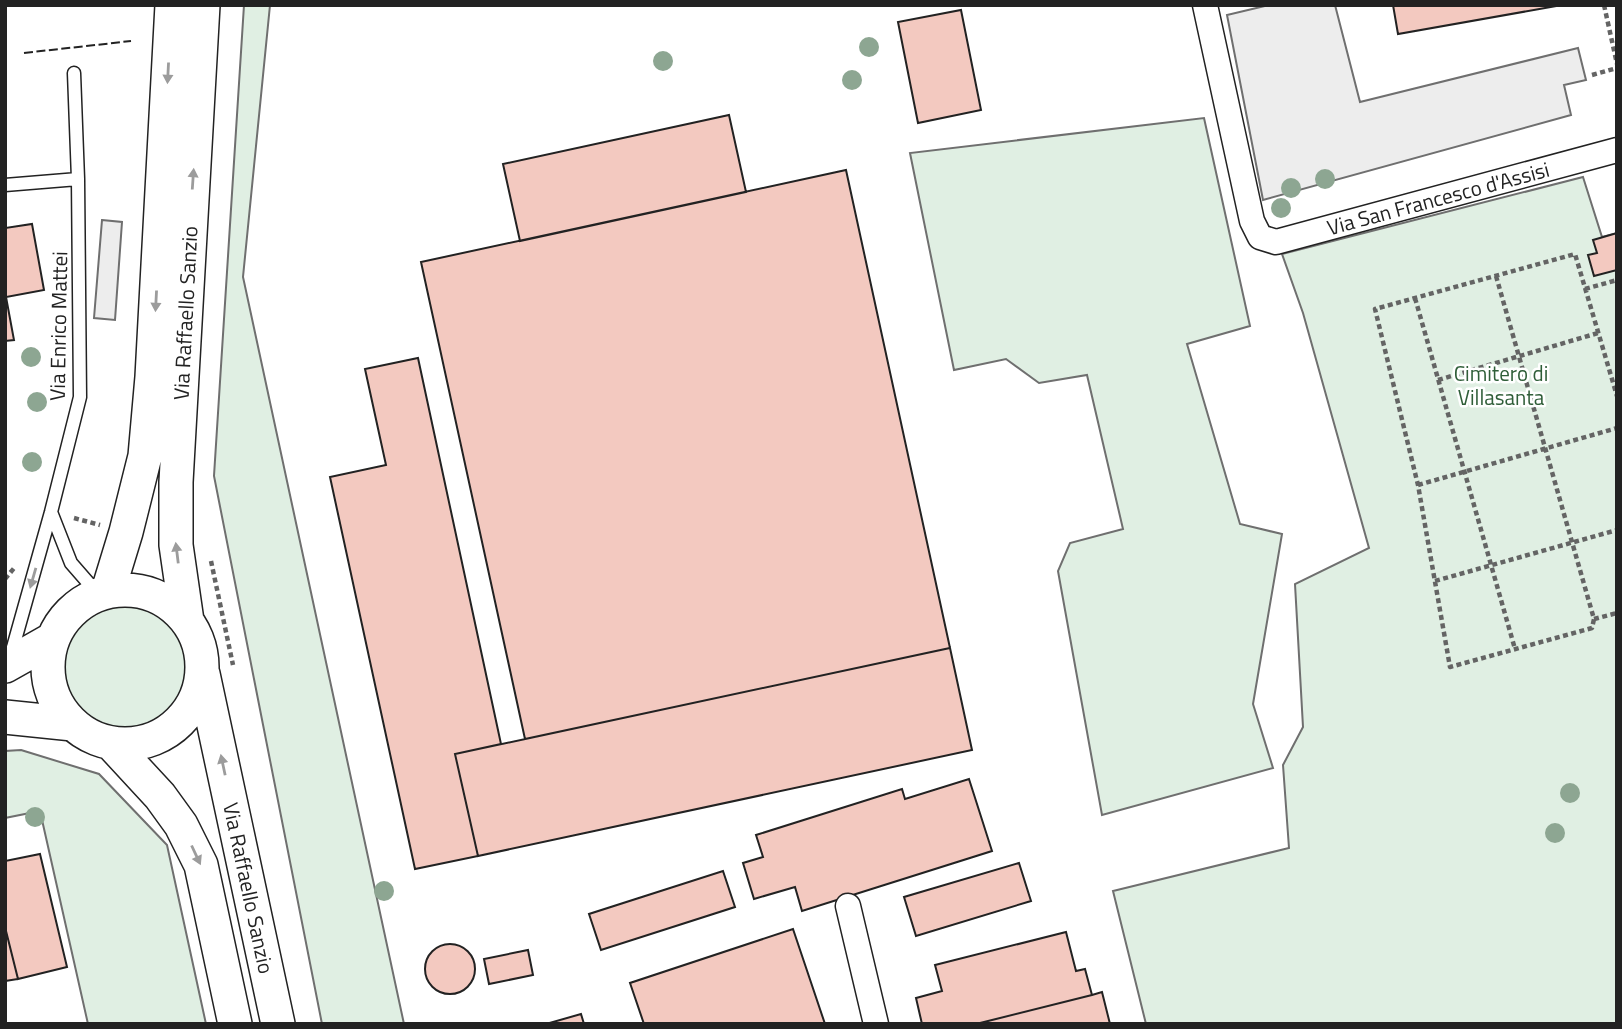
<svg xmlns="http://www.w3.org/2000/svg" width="1622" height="1029" viewBox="0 0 1622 1029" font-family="'Titillium Web',sans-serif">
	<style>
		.green { fill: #e0efe3; stroke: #6f6f6f; stroke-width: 2 }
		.parking { fill: #ededed; stroke: #6f6f6f; stroke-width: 2 }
		.building { fill: #f3c9c0; stroke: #222; stroke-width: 2 }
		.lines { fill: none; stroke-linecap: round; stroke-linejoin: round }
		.lane-casing { stroke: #222; stroke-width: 15 }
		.street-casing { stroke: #222; stroke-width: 27 }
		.secondary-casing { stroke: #222; stroke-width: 36 }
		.path { stroke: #646464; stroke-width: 4.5; stroke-dasharray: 5 3.5; stroke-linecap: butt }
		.lane { stroke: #fff; stroke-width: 12 }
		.street { stroke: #fff; stroke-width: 24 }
		.secondary { stroke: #fff; stroke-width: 33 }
		.fence { stroke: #222; stroke-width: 2; stroke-dasharray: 9 3.5; stroke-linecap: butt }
		.tree { fill: #8da692 }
		.oneway { fill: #9c9c9c }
		.labels { text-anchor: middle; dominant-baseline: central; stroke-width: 5; stroke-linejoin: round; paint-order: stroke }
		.street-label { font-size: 21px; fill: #222; stroke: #fff }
		.park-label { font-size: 21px; fill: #2f5e38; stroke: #fff }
	</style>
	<rect width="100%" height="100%" fill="#fff"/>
	<path class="green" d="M244,5H270L243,277L404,1024H322L214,476Z
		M1204,118L1250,326L1187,344L1240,524L1282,534L1253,704L1273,768L1102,815L1058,571L1070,543L1123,529L1087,375L1039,383L1006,359L954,370L910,153Z
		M1583,177L1602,237L1617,233V1024H1146L1113,891L1289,848L1283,765L1303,727L1295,584L1369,548L1303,313L1282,254Z
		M62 667a63 63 0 1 1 126 0a63 63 0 1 1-126 0Z
		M21,750L99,774L167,845L206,1024H88L40,811L5,818V751Z"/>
	<path class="parking" d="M1269,5H1335L1360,102L1578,48L1586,80L1564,85L1571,115L1263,200L1227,15Z
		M102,220L122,222L115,320L94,318Z"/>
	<path class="building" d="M1393,5H1562L1398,34Z
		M961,10L981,110L918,123L898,22Z
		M729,115L746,192L520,241L503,164Z
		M846,170L950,648L525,739L421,262Z
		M32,224L44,290L6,297L14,340L5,341V228Z
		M1617,233V270L1594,276L1588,255L1597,253L1593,240Z
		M418,358L501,744L455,754L478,856L415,869L330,477L386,465L365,369Z
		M950,648L972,750L478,856L455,754Z
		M969,779L992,851L802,911L795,887L754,899L743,863L763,857L756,835L902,789L905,799Z
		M40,854L67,967L18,979L5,927V861Z
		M1019,863L1031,901L916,936L904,897Z
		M723,871L735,907L601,950L589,914Z
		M5,927L18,979L5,981Z
		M793,929L825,1024H644L630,983Z
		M1066,932L1076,971L1085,969L1092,995L976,1024H922L916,998L942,991L935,965Z
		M425 969a25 25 0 1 1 50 0a25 25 0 1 1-50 0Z
		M528,950L533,975L489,984L484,959Z
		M1102,992L1110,1024H976L1092,995Z
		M581,1014L584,1024H546Z"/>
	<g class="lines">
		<g class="lane-casing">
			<path id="lane" d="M5,185L78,179
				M51,512L71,563L98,594
				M10,658L51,512L80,397L78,179L74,73"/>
		</g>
		<g class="street-casing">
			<path id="street" d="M1205,5L1252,221L1260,237L1276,242L1617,150
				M848,906L876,1024"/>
		</g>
		<g class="secondary-casing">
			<path id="secondary" d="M48 667a77 77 0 1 1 154 0a77 77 0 1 1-154 0Z
				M108,591L126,532L145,456L152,377L172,5
				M187,621L176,545V482L203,5
				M5,666L53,639
				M203,674L278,1024
				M5,717L73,724
				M111,743L160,796L181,825L201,865L235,1024"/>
		</g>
		<path class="path" d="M1604,5L1617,64
			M1592,75L1617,68
			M1496,276L1594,619L1592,628L1450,667L1418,485L1375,309L1575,254L1617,396
			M1585,289L1617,280
			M1415,298L1515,649
			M1438,380L1598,333
			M1418,485L1617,428
			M74,518L100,525
			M211,561L233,665
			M5,579L15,567
			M1435,581L1617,530
			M1594,619L1617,613"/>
		<use href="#lane" class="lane"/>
		<use href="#street" class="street"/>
		<use href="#secondary" class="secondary"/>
		<path class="fence" d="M24,53L131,41"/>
	</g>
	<g class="tree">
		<circle cx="869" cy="47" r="10"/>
		<circle cx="663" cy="61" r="10"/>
		<circle cx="852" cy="80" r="10"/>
		<circle cx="1325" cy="179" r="10"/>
		<circle cx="1291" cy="188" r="10"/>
		<circle cx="1281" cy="208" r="10"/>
		<circle cx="31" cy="357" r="10"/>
		<circle cx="37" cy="402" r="10"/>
		<circle cx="32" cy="462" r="10"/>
		<circle cx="1570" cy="793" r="10"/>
		<circle cx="35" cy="817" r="10"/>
		<circle cx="1555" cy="833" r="10"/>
		<circle cx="384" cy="891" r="10"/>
	</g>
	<defs><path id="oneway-solid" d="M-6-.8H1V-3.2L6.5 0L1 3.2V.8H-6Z" transform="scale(1.75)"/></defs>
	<g class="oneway">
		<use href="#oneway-solid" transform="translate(168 73) rotate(93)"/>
		<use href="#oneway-solid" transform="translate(193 179) rotate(-86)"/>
		<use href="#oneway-solid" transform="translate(156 301) rotate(93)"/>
		<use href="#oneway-solid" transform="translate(177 553) rotate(-97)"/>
		<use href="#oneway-solid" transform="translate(33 578) rotate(106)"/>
		<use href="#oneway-solid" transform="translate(223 765) rotate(-102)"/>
		<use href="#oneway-solid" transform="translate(196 855) rotate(65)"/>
	</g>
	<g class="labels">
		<g class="street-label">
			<text transform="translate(1438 198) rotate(-15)">Via San Francesco d'Assisi</text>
			<text transform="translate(185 313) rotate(-87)">Via Raffaello Sanzio</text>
			<text transform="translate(58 326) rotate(-89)">Via Enrico Mattei</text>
			<text transform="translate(249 888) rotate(78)">Via Raffaello Sanzio</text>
		</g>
		<g class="park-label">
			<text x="1501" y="373">Cimitero di<tspan x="1501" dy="24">Villasanta</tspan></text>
		</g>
	</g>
	<rect width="1622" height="1029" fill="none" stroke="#222222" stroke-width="14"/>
</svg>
